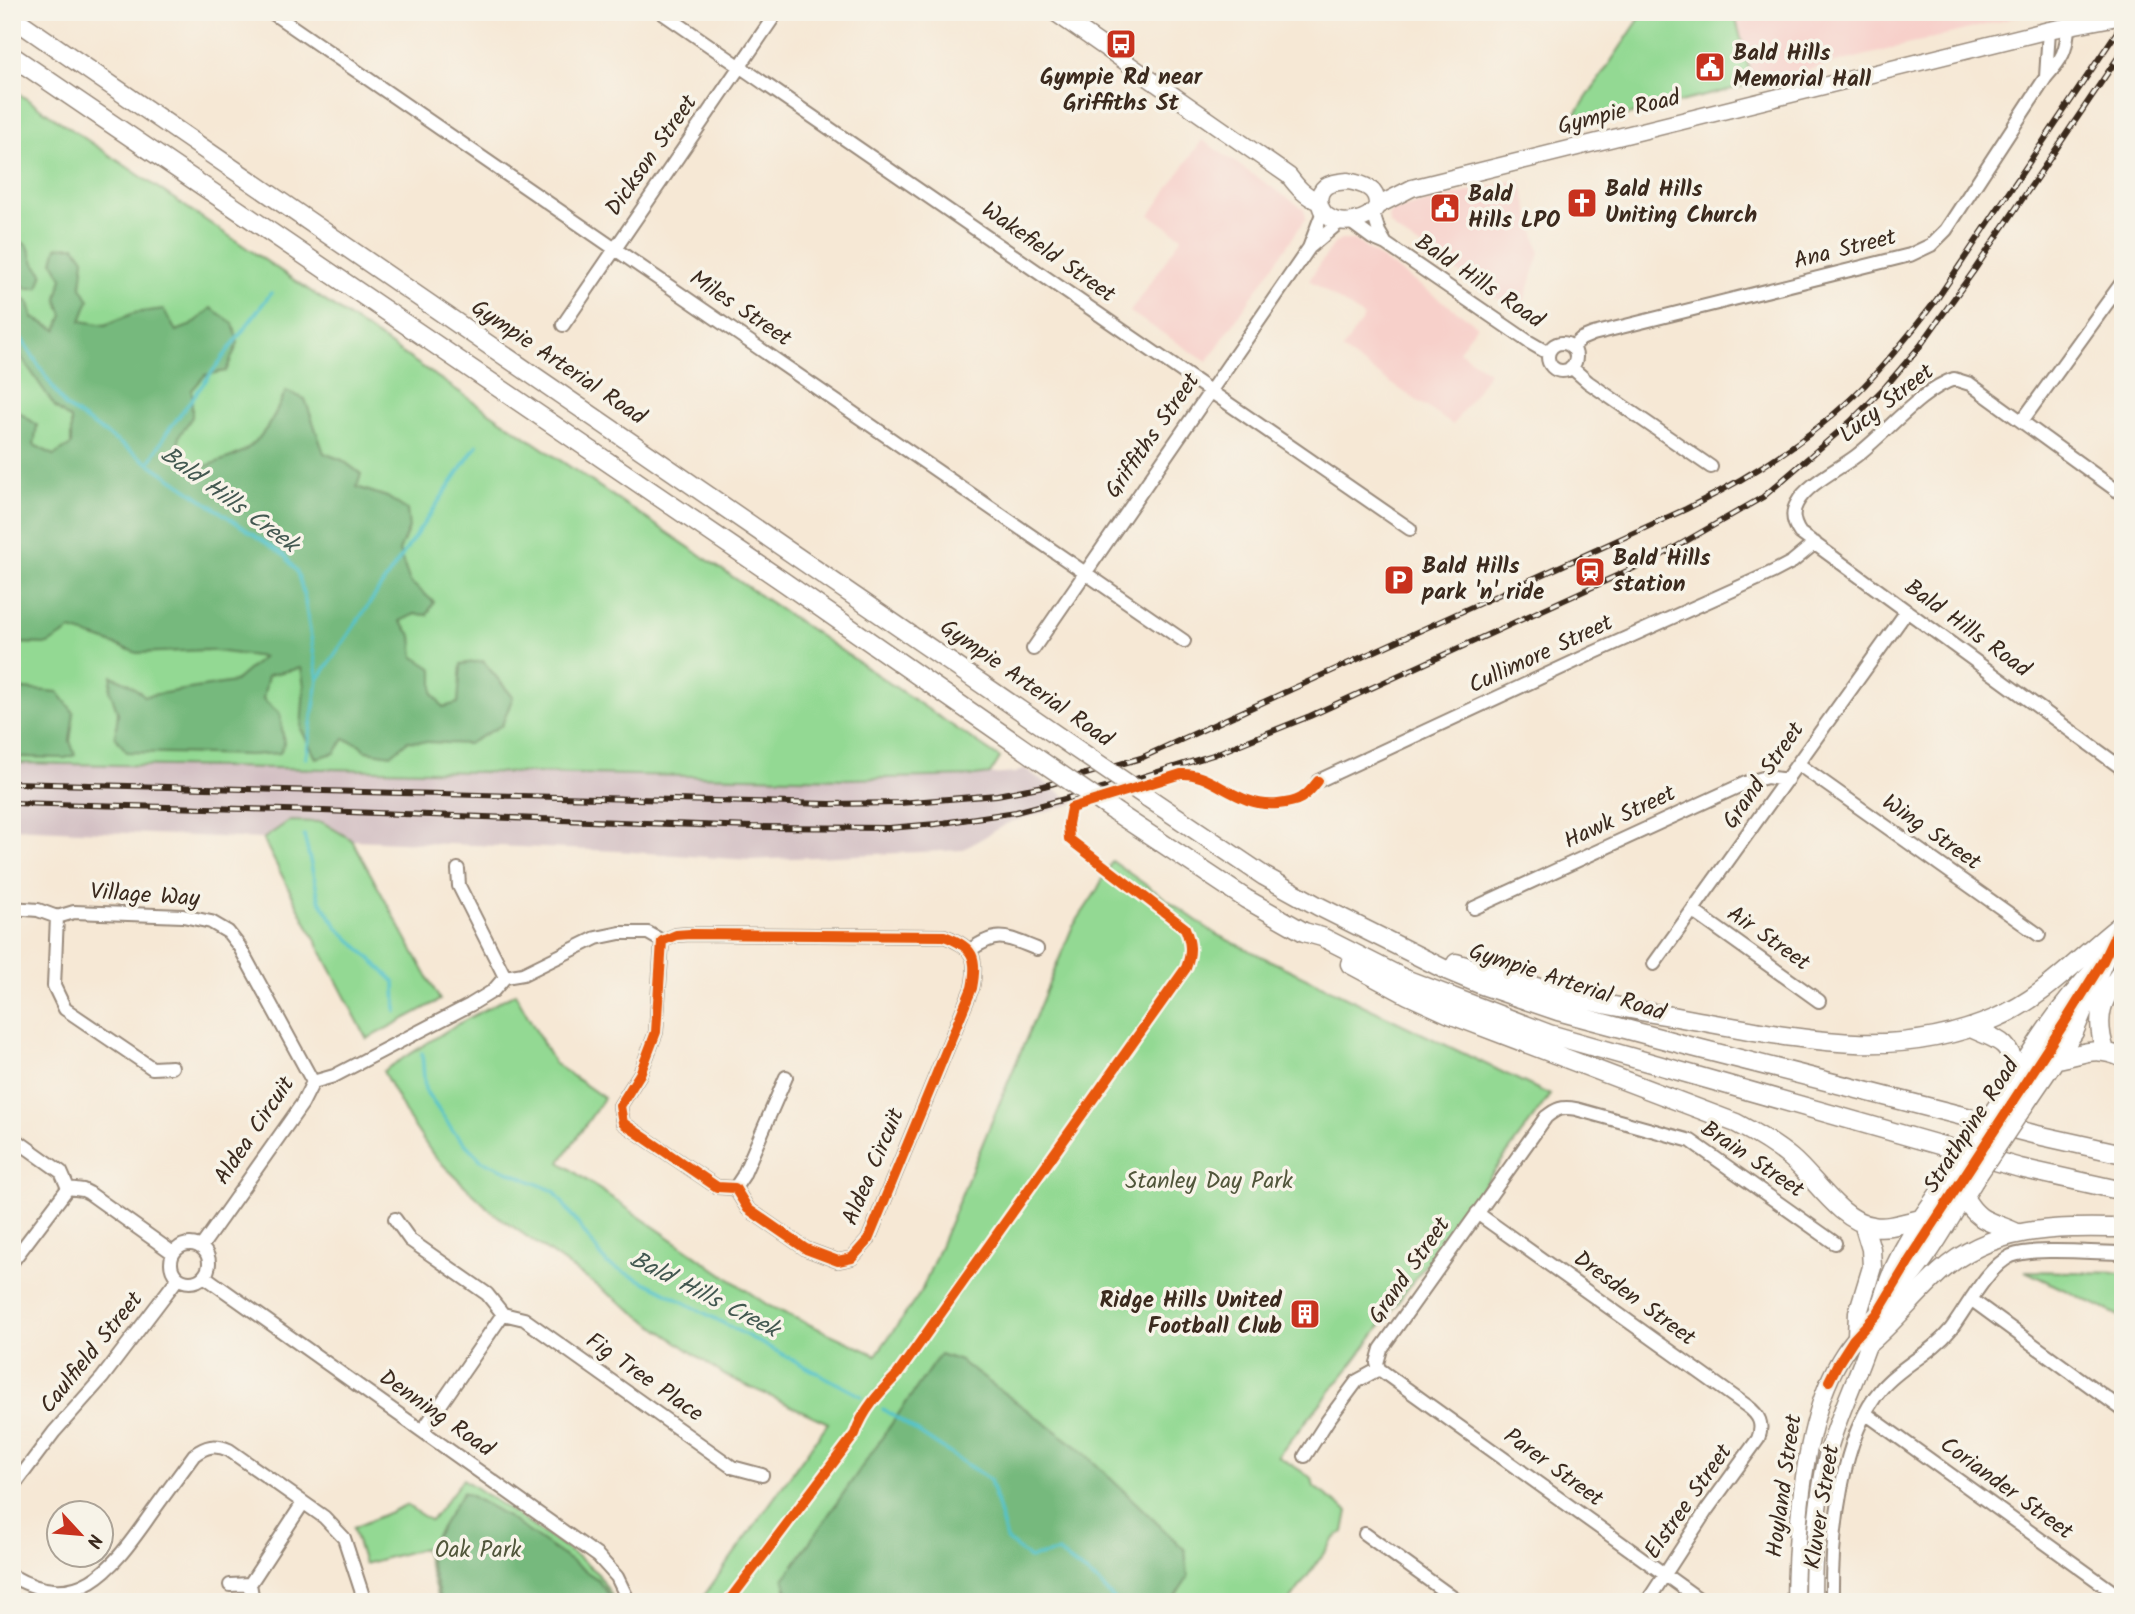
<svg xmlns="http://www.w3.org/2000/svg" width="2135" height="1614" viewBox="0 0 2135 1614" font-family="Kalam,sans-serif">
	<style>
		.built { fill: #f7d0ca }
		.industrial { fill: #d2bec2 }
		.green { fill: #93d993; stroke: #678258; stroke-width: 2 }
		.forest { fill: #76b97d; stroke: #58724e; stroke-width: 2 }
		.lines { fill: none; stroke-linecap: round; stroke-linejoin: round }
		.stream { stroke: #55c3c9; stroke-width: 3.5 }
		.minor-casing { stroke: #98897a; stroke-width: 16 }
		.major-casing { stroke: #98897a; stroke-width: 19 }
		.highway-casing { stroke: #98897a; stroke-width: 21 }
		.minor { stroke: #fff; stroke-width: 12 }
		.major { stroke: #fff; stroke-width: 16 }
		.highway { stroke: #fff; stroke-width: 18 }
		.rail-casing { stroke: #3b2a1e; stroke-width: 6 }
		.rail { stroke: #f7f3e8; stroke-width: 3.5; stroke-dasharray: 10; stroke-linecap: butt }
		.highway-bridge-casing { stroke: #98897a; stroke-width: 21; stroke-linecap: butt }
		.highway-bridge { stroke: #fff; stroke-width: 18 }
		.cycleway-casing { stroke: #f7f3e8; stroke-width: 15 }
		.cycleway { stroke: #e8590c; stroke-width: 10 }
		.labels { text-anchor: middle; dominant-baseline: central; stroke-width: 7; stroke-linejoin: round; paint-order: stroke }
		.poi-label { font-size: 23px; font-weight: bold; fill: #3b2a1e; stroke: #f7f3e8; text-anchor: start }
		.street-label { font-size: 23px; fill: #3b2a1e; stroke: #f7f3e8 }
		.park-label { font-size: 23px; fill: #51563b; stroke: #f7f3e8 }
		.water-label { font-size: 24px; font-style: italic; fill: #435851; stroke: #f7f3e8 }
	</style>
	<rect width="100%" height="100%" fill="#f7f3e8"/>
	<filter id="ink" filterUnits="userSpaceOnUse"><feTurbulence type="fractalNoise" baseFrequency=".0143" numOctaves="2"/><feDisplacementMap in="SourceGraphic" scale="14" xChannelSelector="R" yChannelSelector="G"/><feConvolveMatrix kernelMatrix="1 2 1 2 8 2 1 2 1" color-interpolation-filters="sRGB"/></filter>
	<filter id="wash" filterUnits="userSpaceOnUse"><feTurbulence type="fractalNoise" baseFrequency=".00686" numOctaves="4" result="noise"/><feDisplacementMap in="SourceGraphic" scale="28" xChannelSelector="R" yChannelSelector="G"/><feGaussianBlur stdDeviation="1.57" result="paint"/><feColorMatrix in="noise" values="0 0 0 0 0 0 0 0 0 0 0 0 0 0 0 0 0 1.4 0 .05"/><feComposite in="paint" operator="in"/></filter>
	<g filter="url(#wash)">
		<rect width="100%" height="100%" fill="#f6e8d5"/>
		<path class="built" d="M1734,12H2025L2024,15L1753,84Z
			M1202,140L1304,209L1306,218L1207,362L1130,312L1182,237L1150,215Z
			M1520,179L1540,253L1520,314L1397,231L1390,224L1388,217L1391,211Z
			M1341,240H1354L1477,325L1459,351L1489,372L1453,425L1342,350L1364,317L1309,280L1334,244Z"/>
		<path class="industrial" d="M12,763L847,779L975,776L1016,773L1024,768L1075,803L1010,822L962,850L750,860L617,851L352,840L322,822L289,821L263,839L12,828Z"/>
		<path class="green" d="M1644,12H1734L1753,84L1575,128L1573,118Z
			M12,89L1000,758L990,774L975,776L847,779L12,763Z
			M289,821L322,822L352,840L440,1000L367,1039L263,839Z
			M1112,861L1217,935L1550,1095L1354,1362L1278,1456L1312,1478L1314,1487L1348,1511L1344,1532L1334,1539L1289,1602H709L703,1597L828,1423L724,1375L492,1212L434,1156L407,1116L383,1071L454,1026L515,993L554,1063L604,1098L560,1162L769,1306L876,1355L921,1292L1072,928L1096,892Z
			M2025,1271L2123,1273V1318Z
			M463,1479L578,1557L598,1574L616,1602H439L424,1548L364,1564L353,1528L406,1505L431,1521Z"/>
		<path class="forest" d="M12,236L28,246L34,263L43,273L38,288H25L18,278L12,275Z
			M75,246L84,259L81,287L89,300L81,321L105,325L134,313L163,309L176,331L192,325L211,308L233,323L238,343L226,371L205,375L192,390V417L179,436L178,461L195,471C208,464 223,461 236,455C262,444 275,415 286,391L305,399L324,453L342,460L361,474L357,487L387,497L407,510L409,528L399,551L410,582L434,602L427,615L415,614L400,621L412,636L414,657L433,669V693L443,707L458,703L461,664L483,661L513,697L502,725L468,744L408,741L391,755L366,751L359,744L344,739L335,753L316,758L301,729L304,686L301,668L268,675L263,699L280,714L284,744L280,753L250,755L127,752L115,737L118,713L110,691L112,676L128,683L145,696L234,682L263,657L207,650L137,653L100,639L71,630L48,644L12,643V407L37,425L34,445L54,455L71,445V420L56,408L12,343V289L29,303L33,318L57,330L63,315L57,299L62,278L53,262L57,247Z
			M12,688L58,692L74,713L70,741L75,755L65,758L12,757Z
			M940,1354L960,1361L1079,1448L1185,1550L1188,1577L1171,1602H789L784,1579Z
			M463,1492L497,1510L597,1579L614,1602H441L427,1550Z"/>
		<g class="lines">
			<path class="stream" d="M12,324L65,406L285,556L297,572L304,595L318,680L306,758
				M149,463L168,431L271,293
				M319,678L477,445
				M304,835L319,899L338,928L395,982L396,1012
				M422,1053L425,1090L453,1131L481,1160L554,1191L607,1264L659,1289L861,1396
				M883,1409L990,1480L1007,1540L1029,1558L1058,1552L1099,1583L1116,1602"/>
		</g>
	</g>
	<g filter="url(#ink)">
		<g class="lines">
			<g class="minor-casing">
				<path id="minor" d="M271,12L1184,641
					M661,12L1410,529
					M2046,77L2049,30
					M1373,213L1379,232L1386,244
					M1349,221L1372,238L1386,244L1529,342L1548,353
					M1309,248L1323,211
					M563,325L777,12
					M1548 357a14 14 0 1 1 28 0a14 14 0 1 1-28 0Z
					M1572,347L1581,339L1593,334L1910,255L1931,245L1946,230L2046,77C2062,59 2067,51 2068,26
					M1571,367L1588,382L1711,467
					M2022,421L2123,281
					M2123,495L1970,384L1954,379C1922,389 1885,434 1856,456C1839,469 1807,484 1797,503C1791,513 1793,523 1800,533L2123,769
					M1033,649L1309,248L1341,221
					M1798,764L2039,935
					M1318,781L1593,653L1773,572L1792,562L1815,543
					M458,869L459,886L505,977
					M12,908L38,910L57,917L74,912L183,916L211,922L228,932L239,946L313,1082
					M1474,908L1748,782L1767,777L1787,780
					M1693,911L1819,1001
					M57,917L54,986L65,1009L152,1068L172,1067
					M690,934L944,936C974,947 978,958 972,988L868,1240L852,1258L838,1261L806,1249L748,1209L735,1188L717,1187L623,1123L620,1106L640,1074L656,1032L662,941L676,935Z
					M970,950C999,930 1006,937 1037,949
					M1654,964L1907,611
					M12,1137L61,1172L68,1188L83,1190L89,1193L173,1253
					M735,1188L743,1176L786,1077
					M1477,1213L1747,1406C1759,1415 1764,1424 1758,1439L1706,1511L1647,1602
					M395,1219L410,1240L487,1294L503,1314L423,1430
					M171 1263a19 19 0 1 1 38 0a19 19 0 1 1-38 0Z
					M201,1247L302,1104L313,1082L334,1076L470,1005L493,991L505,977L523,974L596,938L620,933H648L662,941
					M12,1262L68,1188
					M204,1276L598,1556L617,1577L629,1602
					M1972,1300L2123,1410
					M503,1314L524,1319L732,1467L762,1475
					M1379,1369L1703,1602
					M1865,1413L2123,1599
					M1305,1456L1328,1420L1357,1381L1379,1369L1377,1363L1381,1349L1546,1117C1556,1109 1562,1106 1576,1109L1691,1141L1835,1243
					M12,1488L54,1432L102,1378L178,1278
					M1365,1534L1459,1602
					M12,1576C78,1614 111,1570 146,1521C162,1498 178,1477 194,1455C206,1446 215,1444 229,1450L324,1517L344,1538L365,1602
					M230,1585L250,1584
					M1832,1600L1862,1602
					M253,1601L250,1584L303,1503
					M1832,1602C1831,1539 1840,1436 1882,1388C1902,1365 1932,1353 1951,1329C1967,1308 1987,1267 2011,1256C2034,1247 2096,1253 2123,1253"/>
			</g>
			<g class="major-casing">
				<path id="major" d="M1054,12L1289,176C1298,188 1305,196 1319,202
					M1348,181C1363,184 1378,188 1377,206C1369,221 1342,227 1327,216C1318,208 1316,194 1326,186C1332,182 1341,182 1348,181Z
					M1377,206L1412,188L2049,30L2123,16
					M1878,1312C1887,1277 1900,1249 1921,1219
					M1795,1602C1796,1528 1803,1415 1844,1353C1862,1326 1887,1305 1908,1281C1930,1255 1947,1226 1964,1197
					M1813,1602C1813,1553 1816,1503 1827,1456C1838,1414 1859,1375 1872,1333"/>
			</g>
			<g class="highway-casing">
				<path id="highway" d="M12,17L1072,746
					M12,56L784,582L1038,759
					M1147,797L1264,876L1318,906L1446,970L1482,985L1558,1011L1693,1047L2033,1134L2123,1154
					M1117,813L1246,899L1304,932L1322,937L1405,979L1549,1034L2020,1168L2123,1191
					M1456,963C1503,978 1551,992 1599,1003C1632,1010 1666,1015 1699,1021C1801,1039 1896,1062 1996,1018C2045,997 2078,958 2119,926
					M1350,964L1408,995L1452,1015L1736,1123C1755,1133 1774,1144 1791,1158C1815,1178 1840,1221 1873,1226C1889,1229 1905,1222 1921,1219L1951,1176
					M1971,1028C1999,1041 2008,1039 2018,1073
					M2105,1051C2094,1015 2102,1000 2123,969
					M2057,1059C2085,1054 2094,1045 2123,1058
					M2004,1096C2032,1050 2060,1005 2098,966
					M2025,1104L2074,1032L2116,932
					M1973,1182L1964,1197C1980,1225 1991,1220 2017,1233
					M1857,1336L1858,1313L1872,1267L1871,1249L1863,1223
					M1868,1344C1894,1322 1915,1295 1940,1272C1992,1225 2058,1227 2123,1228"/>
			</g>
			<use href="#minor" class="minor"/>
			<use href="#major" class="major"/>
			<use href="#highway" class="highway"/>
			<g class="rail-casing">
				<path id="rail" d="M12,783L830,804L900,803L997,795L1044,786L1141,758L1686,509C1751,477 1813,438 1864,386C1890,359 1914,329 1937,299L2123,23
					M12,803L322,811L752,827L889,828L936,824L1016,812L1106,788L1213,755L1310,716L1660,556L1763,497L1850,422L1886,386L1920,346L1973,272L2123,50"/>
			</g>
			<use href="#rail" class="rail"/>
			<g class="highway-bridge-casing">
				<path id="highway-bridge" d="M1072,746L1147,797
					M1038,759L1117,813
					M1951,1176L2004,1096
					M1973,1182L2025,1104"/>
			</g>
			<use href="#highway-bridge" class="highway-bridge"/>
			<g class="cycleway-casing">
				<path id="cycleway" d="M690,934L944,936C974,947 978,958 972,988L868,1240L852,1258L838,1261L806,1249L748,1209L735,1188L717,1187L623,1123L620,1106L640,1074L656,1032L662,941L676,935Z
					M1829,1381L1837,1365L1853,1340L1877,1314L1909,1261L2065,1022L2103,961L2123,919
					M728,1602L855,1434C863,1410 879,1393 897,1375L1186,968C1192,952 1191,943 1185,928L1069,839L1068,824L1071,808L1181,774C1213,772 1236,808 1278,804C1299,802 1305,798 1318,781"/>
			</g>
			<use href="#cycleway" class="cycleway"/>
		</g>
	</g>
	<defs>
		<g id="bus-square" transform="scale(1.575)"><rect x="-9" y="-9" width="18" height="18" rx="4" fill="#c8321e" stroke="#f7f3e8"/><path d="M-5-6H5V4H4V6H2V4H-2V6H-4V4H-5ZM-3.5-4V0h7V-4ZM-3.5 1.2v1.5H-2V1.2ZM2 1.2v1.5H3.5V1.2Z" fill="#fff"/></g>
		<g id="civic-square" transform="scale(1.575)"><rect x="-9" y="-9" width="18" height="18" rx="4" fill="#c8321e" stroke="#f7f3e8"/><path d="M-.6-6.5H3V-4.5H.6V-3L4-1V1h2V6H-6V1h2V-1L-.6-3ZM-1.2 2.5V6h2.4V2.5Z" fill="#fff"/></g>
		<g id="church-square" transform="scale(1.575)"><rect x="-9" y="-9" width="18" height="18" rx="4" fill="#c8321e" stroke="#f7f3e8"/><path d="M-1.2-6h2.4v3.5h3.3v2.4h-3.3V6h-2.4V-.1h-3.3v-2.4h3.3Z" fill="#fff"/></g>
		<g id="station-square" transform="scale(1.575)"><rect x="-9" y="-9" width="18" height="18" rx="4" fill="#c8321e" stroke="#f7f3e8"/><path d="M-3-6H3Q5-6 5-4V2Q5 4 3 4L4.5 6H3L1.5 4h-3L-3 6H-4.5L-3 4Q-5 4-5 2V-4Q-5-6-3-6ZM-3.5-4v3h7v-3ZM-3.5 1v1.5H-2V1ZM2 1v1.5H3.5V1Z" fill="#fff"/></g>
		<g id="parking-square" transform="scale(1.575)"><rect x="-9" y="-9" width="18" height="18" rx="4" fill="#c8321e" stroke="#f7f3e8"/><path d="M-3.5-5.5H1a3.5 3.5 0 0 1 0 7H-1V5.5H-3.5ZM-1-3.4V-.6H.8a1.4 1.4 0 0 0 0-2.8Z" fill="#fff"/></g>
		<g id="building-square" transform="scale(1.575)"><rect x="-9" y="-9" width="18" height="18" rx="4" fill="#c8321e" stroke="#f7f3e8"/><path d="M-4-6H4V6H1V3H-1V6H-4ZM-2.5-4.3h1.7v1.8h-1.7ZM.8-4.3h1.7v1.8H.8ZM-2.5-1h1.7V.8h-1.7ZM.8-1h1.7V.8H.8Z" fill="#fff"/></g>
	</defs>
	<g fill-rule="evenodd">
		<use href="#bus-square" x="1121" y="44"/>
		<use href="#civic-square" x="1710" y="67"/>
		<use href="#church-square" x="1582" y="203"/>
		<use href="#civic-square" x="1445" y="208"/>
		<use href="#station-square" x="1590" y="572"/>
		<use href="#parking-square" x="1399" y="580"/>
		<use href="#building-square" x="1305" y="1314"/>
	</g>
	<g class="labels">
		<g class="poi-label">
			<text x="1733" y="54">Bald Hills<tspan x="1733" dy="26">Memorial Hall</tspan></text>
			<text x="1121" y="78" text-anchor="middle">Gympie Rd near<tspan x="1121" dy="26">Griffiths St</tspan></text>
			<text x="1605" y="190">Bald Hills<tspan x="1605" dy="26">Uniting Church</tspan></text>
			<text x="1468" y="195">Bald<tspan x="1468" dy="26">Hills LPO</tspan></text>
			<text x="1613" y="559">Bald Hills<tspan x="1613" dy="26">station</tspan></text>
			<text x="1422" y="567">Bald Hills<tspan x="1422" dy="26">park 'n' ride</tspan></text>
			<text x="1282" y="1301" text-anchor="end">Ridge Hills United<tspan x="1282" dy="26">Football Club</tspan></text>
		</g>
		<g class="street-label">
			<text transform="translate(1619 113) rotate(-14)">Gympie Road</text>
			<text transform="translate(652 156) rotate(-55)">Dickson Street</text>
			<text transform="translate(1845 250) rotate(-14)">Ana Street</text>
			<text transform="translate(1048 253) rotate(35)">Wakefield Street</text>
			<text transform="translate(1479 282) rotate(34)">Bald Hills Road</text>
			<text transform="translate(740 309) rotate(34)">Miles Street</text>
			<text transform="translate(558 363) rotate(34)">Gympie Arterial Road</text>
			<text transform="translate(1887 404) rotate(-38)">Lucy Street</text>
			<text transform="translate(1153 436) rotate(-55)">Griffiths Street</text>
			<text transform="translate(1967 629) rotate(36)">Bald Hills Road</text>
			<text transform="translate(1541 655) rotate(-25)">Cullimore Street</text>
			<text transform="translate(1026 684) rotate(35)">Gympie Arterial Road</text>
			<text transform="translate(1764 776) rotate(-55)">Grand Street</text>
			<text transform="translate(1620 818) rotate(-25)">Hawk Street</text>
			<text transform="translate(1931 833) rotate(35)">Wing Street</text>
			<text transform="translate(145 896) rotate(4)">Village Way</text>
			<text transform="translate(1768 939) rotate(35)">Air Street</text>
			<text transform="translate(1567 983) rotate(18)">Gympie Arterial Road</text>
			<text transform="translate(1972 1126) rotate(-57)">Strathpine Road</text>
			<text transform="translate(255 1131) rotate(-56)">Aldea Circuit</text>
			<text transform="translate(1752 1160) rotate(34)">Brain Street</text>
			<text transform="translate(874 1167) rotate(-67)">Aldea Circuit</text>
			<text transform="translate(1410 1271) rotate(-55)">Grand Street</text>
			<text transform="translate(1634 1299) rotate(36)">Dresden Street</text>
			<text transform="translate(92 1353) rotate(-51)">Caulfield Street</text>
			<text transform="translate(644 1378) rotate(35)">Fig Tree Place</text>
			<text transform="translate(436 1414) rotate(35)">Denning Road</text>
			<text transform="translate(1553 1468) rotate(36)">Parer Street</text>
			<text transform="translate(1785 1486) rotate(-82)">Hoyland Street</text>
			<text transform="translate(2006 1489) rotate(36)">Coriander Street</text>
			<text transform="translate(1689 1502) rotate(-55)">Elstree Street</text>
			<text transform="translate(1823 1507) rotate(-81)">Kluver Street</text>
		</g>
		<g class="park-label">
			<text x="1209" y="1182">Stanley Day Park</text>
			<text x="478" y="1551">Oak Park</text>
		</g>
		<g class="water-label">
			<text transform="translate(229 500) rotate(36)">Bald Hills Creek</text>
			<text transform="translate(704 1295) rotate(27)">Bald Hills Creek</text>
		</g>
	</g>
	<rect width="2135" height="1614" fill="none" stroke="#f7f3e8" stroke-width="42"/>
	<g transform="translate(80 1534) rotate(116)"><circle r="33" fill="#f7f3e8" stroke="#aca397" stroke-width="2"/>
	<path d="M0-5L12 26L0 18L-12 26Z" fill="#c8321e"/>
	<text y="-10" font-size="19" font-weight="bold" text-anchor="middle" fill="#3b2a1e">N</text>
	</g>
</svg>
